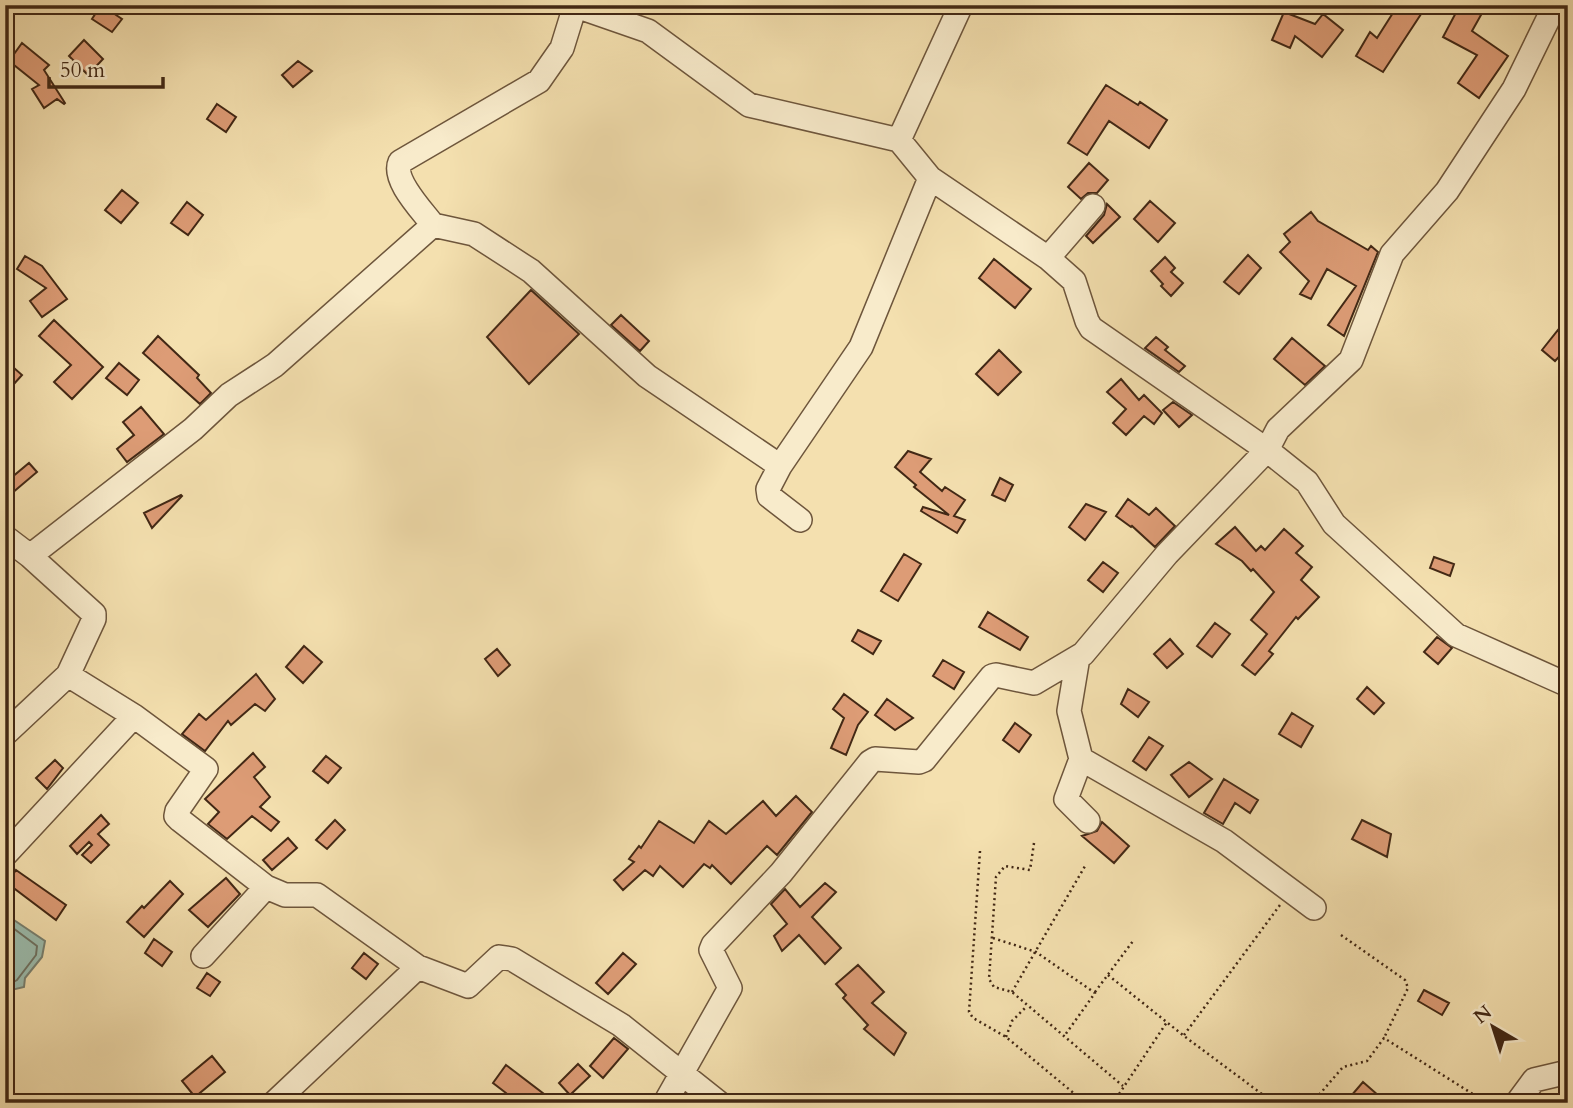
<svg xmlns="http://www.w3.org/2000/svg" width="1573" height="1108" viewBox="0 0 1573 1108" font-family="Cardo,serif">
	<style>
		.water { fill: #9cbdae; stroke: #788171; stroke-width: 2 }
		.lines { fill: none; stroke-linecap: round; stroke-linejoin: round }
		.shore { stroke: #6f7262; stroke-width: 2 }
		.building { fill: #dd9c76; stroke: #422815; stroke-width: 2 }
		.minor-casing { stroke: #6e563c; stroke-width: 26 }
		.path { stroke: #422815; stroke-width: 2.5; stroke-dasharray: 2 3.5; stroke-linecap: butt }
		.minor { stroke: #f8ebcb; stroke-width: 23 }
	</style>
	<rect width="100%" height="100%" fill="#f4e0af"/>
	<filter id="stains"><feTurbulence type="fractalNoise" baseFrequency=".00286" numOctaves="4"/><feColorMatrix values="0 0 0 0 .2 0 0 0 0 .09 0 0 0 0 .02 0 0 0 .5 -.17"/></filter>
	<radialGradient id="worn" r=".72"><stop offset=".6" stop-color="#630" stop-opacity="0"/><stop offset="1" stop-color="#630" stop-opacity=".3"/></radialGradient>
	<path class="water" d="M5,914L45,941L42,957L25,978L24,987L11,990L5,1005Z"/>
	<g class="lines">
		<path class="shore" d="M5,922L37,946L36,955L17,980L5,987"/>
	</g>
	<path class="building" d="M101,5L122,19L112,32L92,19Z
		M1398,5H1427L1383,72L1356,56L1370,32L1377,38Z
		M1460,5L1481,15L1472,31L1508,56L1479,98L1458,83L1477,55L1443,37Z
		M1284,12L1315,24L1323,14L1343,30L1322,57L1295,36L1290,48L1272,40Z
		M84,40L103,59L88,75L69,56Z
		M22,43L49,65L44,70L65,103L64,104L57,99L44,108L32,89L39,85L9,61Z
		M298,61L312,71L293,87L282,75Z
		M1106,85L1138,105L1140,102L1167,120L1149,148L1109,121L1087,155L1068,143Z
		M217,104L236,117L226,132L207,119Z
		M1089,163L1108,180L1097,193H1088L1081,199L1068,187Z
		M122,190L138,203L121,223L105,210Z
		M1150,201L1175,223L1158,242L1134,219Z
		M187,202L203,215L188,235L171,223Z
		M1107,204L1120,217L1093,243L1086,236L1104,215Z
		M1311,212L1318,221L1368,250L1371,246L1378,252L1344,336L1328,325L1356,286L1327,269L1311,299L1300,294L1309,281L1280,252L1290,242L1284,234Z
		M1248,255L1261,268L1239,294L1224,282Z
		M25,256L42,266L67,299L42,317L30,301L46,288L17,269Z
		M1165,257L1175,268L1171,272L1183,283L1171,296L1161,286L1163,284L1151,271Z
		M994,259L1031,289L1015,308L979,278Z
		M531,290L579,334L529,384L487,337Z
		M621,315L649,341L640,351L611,325Z
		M54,320L103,367L72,399L54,382L71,365L39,336Z
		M1558,330L1568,338V347L1555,361L1542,350Z
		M158,336L199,375L197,378L211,393L200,404L143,353Z
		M1156,337L1168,347L1165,350L1185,366L1179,372L1145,348Z
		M1292,338L1325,366L1305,385L1274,359Z
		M999,350L1021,372L998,395L976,374Z
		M5,360L22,375L5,394Z
		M119,363L139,380L127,395L106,378Z
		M1121,379L1139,400L1144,395L1162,413L1154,424L1144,416L1126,435L1113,423L1126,409L1107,392Z
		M1173,402L1192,415L1179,427L1163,410Z
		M141,407L164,434L127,462L117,449L134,435L123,422Z
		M908,451L931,459L920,472L942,491L945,487L965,500L954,516L965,520L957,533L921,511L923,507L949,515L914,487L916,485L895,467Z
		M29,463L37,472L5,499V483Z
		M1000,478L1013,485L1005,501L992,495Z
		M181,495L182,496L152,528L144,513Z
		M1128,499L1149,515L1156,508L1175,526L1155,547L1132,526L1131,527L1116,516Z
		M1086,504L1106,512L1085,540L1069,527Z
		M1235,527L1256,551L1261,546L1265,550L1284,529L1303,546L1296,553L1312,567L1301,580L1319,597L1298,619L1296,617L1269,651L1273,654L1255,675L1242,665L1267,634L1251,620L1274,592L1253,569L1251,571L1242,561L1216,544Z
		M904,554L921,564L898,601L881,591Z
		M1434,557L1454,564L1450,576L1430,568Z
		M1103,562L1118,573L1103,592L1088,580Z
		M988,612L1028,637L1020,650L979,627Z
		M1215,623L1230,634L1212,657L1197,646Z
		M858,630L881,641L873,654L852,641Z
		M1437,637L1452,648L1438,664L1424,652Z
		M1170,639L1183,654L1167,668L1154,654Z
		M304,646L322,662L303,683L286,667Z
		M497,649L510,665L498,676L485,659Z
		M943,660L964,672L954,689L933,676Z
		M256,674L275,699L265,711L255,704L231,725L228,721L205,751L182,734L199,714L206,720Z
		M1367,687L1384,703L1374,714L1357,699Z
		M1128,689L1149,702L1138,717L1121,704Z
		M844,694L868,712L858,725L846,755L831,748L844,718L833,709Z
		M887,699L913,718L895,730L875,715Z
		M1292,713L1313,726L1301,747L1279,734Z
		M1015,723L1031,735L1019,752L1003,740Z
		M1149,737L1163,746L1146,770L1133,761Z
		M253,753L265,767L254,777L270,797L260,807L279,822L271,831L252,816L227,839L208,824L219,812L205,799Z
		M326,756L341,768L328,783L313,771Z
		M55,760L63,768L47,789L36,778Z
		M1189,762L1212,779L1189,797L1171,775Z
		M1224,779L1258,800L1250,813L1235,803L1223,824L1204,813Z
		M796,796L812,812L777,855L767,846L731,884L712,865L710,868L704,864L683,887L660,866L653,876L645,870L623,890L614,880L634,862L629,859L639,846L641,848L659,821L694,843L709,821L726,834L763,801L776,816Z
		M101,815L109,824L98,834L109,845L91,863L82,855L92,845L89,842L77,854L70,846Z
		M335,820L345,830L327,849L316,840Z
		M1362,820L1391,834L1387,857L1352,839Z
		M1102,822L1129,846L1114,863L1082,836L1097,831Z
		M288,838L297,848L272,870L263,860Z
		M16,870L66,905L56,920L7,883Z
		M226,878L240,894L208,927L189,910Z
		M170,881L183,894L144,937L127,922L142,906L144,908Z
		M825,883L836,892L812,917L841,948L825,964L799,935L782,951L774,936L787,924L771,904L785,889L800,907Z
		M154,939L172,952L162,966L145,953Z
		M364,953L378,964L366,979L352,968Z
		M623,953L636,964L608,994L596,983Z
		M858,965L884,992L872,1003L906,1033L894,1055L864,1029L868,1025L843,998L846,995L836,984Z
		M207,973L220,982L210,996L197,988Z
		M1424,990L1449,1003L1442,1015L1418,1001Z
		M614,1038L628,1049L603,1078L590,1066Z
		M212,1056L225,1072L195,1097L182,1081Z
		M578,1064L590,1076L570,1095L559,1083Z
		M506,1065L544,1094L537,1103H501L506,1093L493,1083Z
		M1363,1082L1387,1103H1345Z"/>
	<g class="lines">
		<g class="minor-casing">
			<path id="minor" d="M573,5L648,31L749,105L899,140L930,178L1048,258L1074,281L1087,321L1091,328L1267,450L1307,482L1334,524L1456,635L1568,685
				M575,6L562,48L539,81L400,162C392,180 422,210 433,225L474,234L531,271L647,376L780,466
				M899,140L961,5
				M1048,258L1093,206
				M800,520L769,496L768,489L780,466L861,347L930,178
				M5,537L30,556L94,614V619L68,675L134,716L206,769L177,811L176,816L180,820L266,887L285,895H317L418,967L468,986L499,957L512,959L621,1025L719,1103
				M30,556L193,429L229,395L275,365L433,225
				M1078,657L1069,711L1081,759L1066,799L1088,821
				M5,734L68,675
				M1081,759L1224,841L1314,908
				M5,855L134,716
				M203,956L266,887
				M274,1103L418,967
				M665,1103L730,988L711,950L713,945L781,873L870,762L875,759L919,762L924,760L992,676L996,675L1034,683L1083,654L1167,554L1267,450L1278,429L1351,360L1392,254L1447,191L1514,89L1555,5
				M1517,1103L1534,1080L1568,1072"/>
		</g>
		<path class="path" d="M1034,843L1030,870L1005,866L996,877L989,979L994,987L1012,992L1123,1086
			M980,851L969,1012L973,1018L1006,1037L1082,1100
			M1341,935L1405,980L1408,988L1384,1038
			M993,938L1036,952L1095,993L1065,1035
			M1108,975L1184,1036L1274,1103
			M1012,992L1085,866
			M1095,992L1133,941
			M1184,1035L1280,905
			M1006,1037L1012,1021L1027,1006
			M1113,1103L1167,1022
			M1312,1103L1343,1067L1367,1061L1384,1038L1487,1103"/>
		<use href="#minor" class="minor"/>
	</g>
	<rect width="1573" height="1108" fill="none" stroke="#f4e0af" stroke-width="28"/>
	<rect x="7" y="7" width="1559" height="1094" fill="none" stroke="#422815" stroke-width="3.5"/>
	<rect x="14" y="14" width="1545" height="1080" fill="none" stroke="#422815" stroke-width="2"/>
	<g transform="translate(1493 1027) rotate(321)" stroke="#f8ebcb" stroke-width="5" paint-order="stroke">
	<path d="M0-5L12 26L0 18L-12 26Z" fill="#422815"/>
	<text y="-10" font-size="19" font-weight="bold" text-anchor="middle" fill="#422815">N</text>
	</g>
	<path d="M49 77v10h114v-10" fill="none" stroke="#422815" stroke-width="3.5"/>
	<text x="60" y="77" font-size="21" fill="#422815" stroke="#f8ebcb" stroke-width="5" paint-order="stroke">50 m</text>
	<rect width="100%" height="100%" filter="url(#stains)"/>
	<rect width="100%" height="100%" fill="url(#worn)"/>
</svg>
